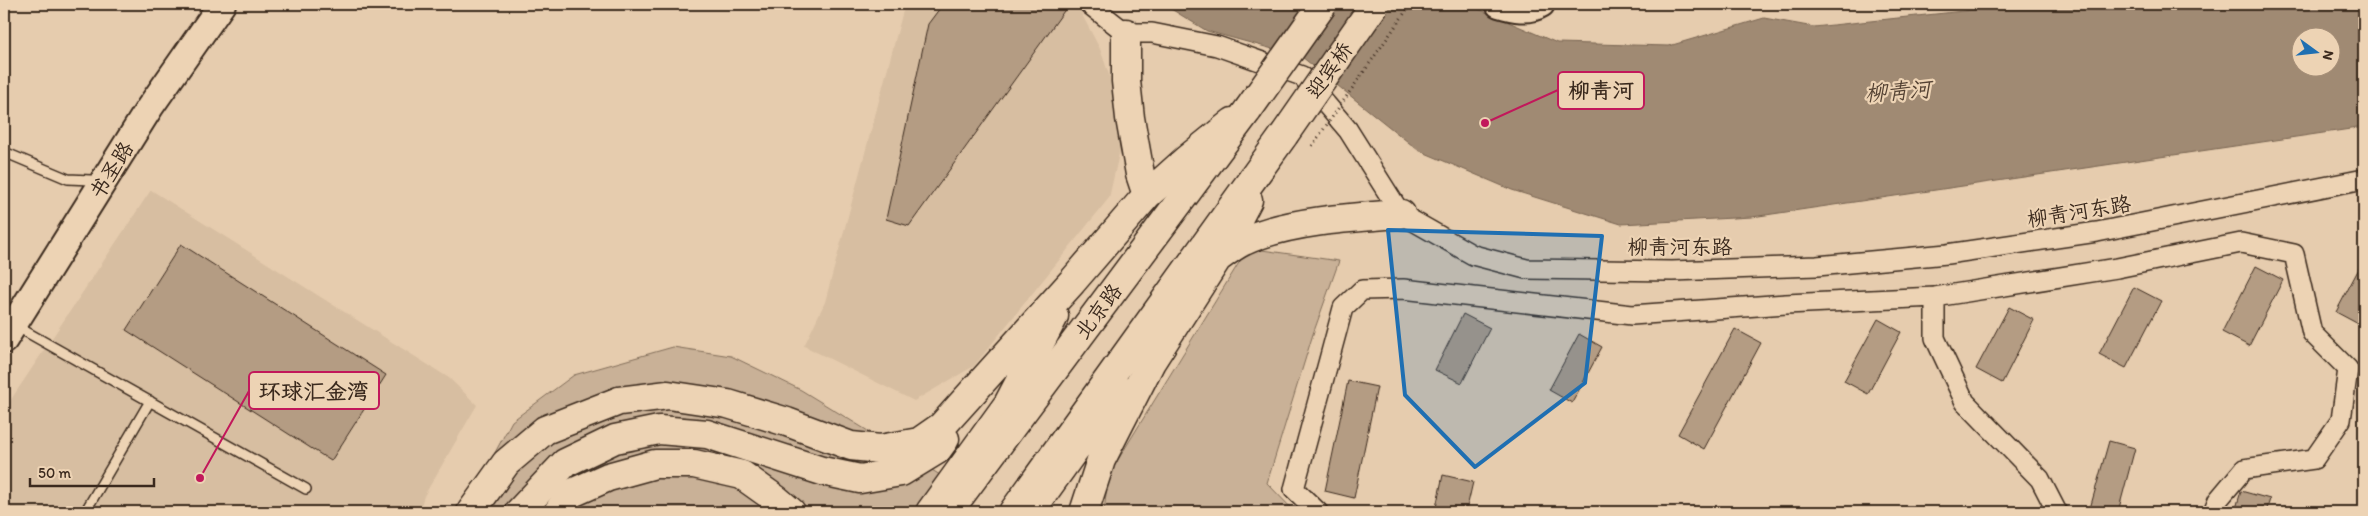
<svg xmlns="http://www.w3.org/2000/svg" width="2368" height="516" viewBox="0 0 2368 516" font-family="Itim,'LXGW WenKai TC',sans-serif">
	<style>
		.built { fill: #d7bea1 }
		.green { fill: #c9b197; stroke: #826e5a }
		.water { fill: #a08a73; stroke: #786451; fill-rule: evenodd }
		.building { fill: #b49c83; stroke: #3b2a1e }
		.lines { fill: none; stroke-linecap: round; stroke-linejoin: round }
		.lane-casing { stroke: #3b2a1e; stroke-width: 12 }
		.street-casing { stroke: #3b2a1e; stroke-width: 22 }
		.secondary-casing { stroke: #3b2a1e; stroke-width: 30 }
		.primary-casing { stroke: #3b2a1e; stroke-width: 31 }
		.highway-casing { stroke: #3b2a1e; stroke-width: 31 }
		.lane { stroke: #edd3b4; stroke-width: 9 }
		.street { stroke: #edd3b4; stroke-width: 19 }
		.secondary { stroke: #edd3b4; stroke-width: 26 }
		.primary { stroke: #edd3b4; stroke-width: 28 }
		.highway { stroke: #edd3b4; stroke-width: 28 }
		.primary-bridge-casing { stroke: #3b2a1e; stroke-width: 31; stroke-linecap: butt }
		.path-bridge { stroke: #3b2a1e; stroke-width: 3; stroke-dasharray: 1 4; stroke-linecap: butt }
		.primary-bridge { stroke: #edd3b4; stroke-width: 28 }
		.marked { fill: #1f6fb2; fill-opacity: 0.2; stroke: #1f6fb2; stroke-width: 4; stroke-linejoin: round }
		.labels { text-anchor: middle; dominant-baseline: central; stroke-width: 4.5; stroke-linejoin: round; paint-order: stroke }
		.street-label { font-size: 21px; fill: #3b2a1e; stroke: #edd3b4 }
		.water-label { font-size: 22px; font-style: italic; fill: #544233; stroke: #edd3b4 }
		.leader { fill: none; stroke: #c2185b; stroke-width: 2 }
		.callout-dot { fill: #c2185b; stroke: #edd3b4; stroke-width: 2 }
		.callout { fill: #edd3b4; stroke: #c2185b; stroke-width: 2 }
		.callout-label { font-size: 22px; text-anchor: middle; font-weight: bold; fill: #3b2a1e }
	</style>
	<rect width="100%" height="100%" fill="#e6ccae"/>
	<filter id="ink" filterUnits="userSpaceOnUse"><feTurbulence type="fractalNoise" baseFrequency=".02" numOctaves="2"/><feDisplacementMap in="SourceGraphic" scale="10" xChannelSelector="R" yChannelSelector="G"/><feConvolveMatrix kernelMatrix="1 2 1 2 8 2 1 2 1" color-interpolation-filters="sRGB"/></filter>
	<g filter="url(#ink)">
		<path class="built" d="M908,4H1074L1078,7L1100,49L1126,123L1109,198L974,366L914,401L804,346L825,302L903,11Z
			M151,190L449,378L477,405L424,496L419,512H4V410Z"/>
		<path class="green" d="M1248,248L1339,261L1313,334L1267,483L1295,512H1104L1108,476Z
			M673,347L731,356L801,390L945,478L922,512H463L512,421L574,375Z"/>
		<path class="water" d="M1163,4H1467L1557,43L1669,46L1764,18L1814,27L2029,4H2364V127L1752,217L1621,224L1512,190L1418,150L1302,57L1207,31ZM2300,38H2330V68H2300Z"/>
		<path class="building" d="M943,4H1069L909,226L886,219L928,24Z
			M181,244L386,375L331,461L126,330Z
			M2364,259V327L2336,312Z
			M2256,266L2283,280L2249,346L2222,332Z
			M2134,287L2161,301L2126,368L2099,354Z
			M2009,307L2034,320L2002,383L1976,369Z
			M1463,314L1490,328L1462,383L1435,370Z
			M1878,319L1901,332L1868,394L1844,381Z
			M1735,329L1761,343L1704,449L1678,434Z
			M1579,334L1602,347L1572,403L1549,390Z
			M1348,381L1377,387L1354,498L1325,491Z
			M2109,441L2135,448L2118,512H2089Z
			M1443,475L1473,482L1466,512H1435Z
			M2241,491L2270,499L2266,512H2235Z"/>
		<g class="lines">
			<g class="lane-casing">
				<path id="lane" d="M4,152L68,179L91,180
					M14,325L306,489
					M85,512L150,401"/>
			</g>
			<g class="street-casing">
				<path id="street" d="M1089,4L1126,33H1152L1217,46L1302,76L1348,130L1401,214L1473,255L1526,269L1672,271L1817,266L1947,254L2097,232L2364,179
					M1935,297V338L1965,402L2040,479L2057,512
					M1318,512L1294,489L1343,308L1362,290L1403,289L1632,315L1786,304L1935,297L2117,268L2241,243L2294,254L2312,333L2348,369L2341,420L2314,459L2244,469L2218,500L2213,512"/>
			</g>
			<g class="secondary-casing">
				<path id="secondary" d="M1499,4C1513,8 1528,12 1541,4
					M4,340L150,107L222,4"/>
			</g>
			<g class="primary-casing">
				<path id="primary" d="M1126,33V81L1130,118L1140,174L1147,195
					M1218,258C1226,252 1235,245 1244,241C1286,221 1354,217 1401,214
					M471,512L506,463L545,430L619,401L668,395L728,404L787,422L851,446L880,449L919,442L942,426L1072,282L1147,195L1186,160L1233,122
					M519,512L565,463L615,439L659,430L707,434L822,471L860,479L901,472L937,450L945,439
					M930,512L1008,404L1054,316
					M1030,512L1078,445L1125,392
					M1084,512L1101,460L1151,362L1217,259L1248,200"/>
			</g>
			<g class="highway-casing">
				<path id="highway" d="M558,512L570,494L608,477L655,464H694L742,475L777,500L791,512
					M948,512L1248,110
					M1013,512L1284,135"/>
			</g>
			<use href="#lane" class="lane"/>
			<use href="#street" class="street"/>
			<use href="#secondary" class="secondary"/>
			<use href="#primary" class="primary"/>
			<use href="#highway" class="highway"/>
			<g class="primary-bridge-casing">
				<path id="primary-bridge" d="M1248,110L1323,4
					M1284,135L1375,4"/>
			</g>
			<path class="path-bridge" d="M1312,146L1411,4"/>
			<use href="#primary-bridge" class="primary-bridge"/>
		</g>
	</g>
	<path class="marked" d="M1388,230L1602,236L1585,383L1475,467L1405,395Z"/>
	<g class="labels">
		<g class="street-label">
			<text transform="translate(1329 70) rotate(-55)">迎宾桥</text>
			<text transform="translate(111 170) rotate(-58)">书圣路</text>
			<text transform="translate(2079 211) rotate(-9)">柳青河东路</text>
			<text x="1680" y="246">柳青河东路</text>
			<text transform="translate(1098 311) rotate(-53)">北京路</text>
		</g>
		<g class="water-label">
			<text transform="translate(1898 91) rotate(-4)">柳青河</text>
		</g>
	</g>
	<path class="leader" d="M1485 123L1558 90M200 478L249 391"/>
	<g class="callout-dot">
		<circle cx="1485" cy="123" r="5"/>
		<circle cx="200" cy="478" r="5"/>
	</g>
	<g class="callout">
		<rect x="1558" y="72" width="86" height="37" rx="5"/>
		<rect x="249" y="372" width="130" height="37" rx="5"/>
	</g>
	<g class="callout-label">
		<text x="1601" y="98">柳青河</text>
		<text x="314" y="399">环球汇金湾</text>
	</g>
	<rect width="2368" height="516" fill="none" stroke="#edd3b4" stroke-width="20"/>
	<rect x="10" y="10" width="2348" height="496" fill="none" stroke="#3b2a1e" stroke-width="2" filter="url(#ink)"/>
	<g transform="translate(2316 52) rotate(105)"><circle r="24" fill="#edd3b4" stroke="#a68f78"/>
	<path d="M0-4L9 19L0 12L-9 19Z" fill="#1f6fb2"/>
	<text y="-8" font-size="14" font-weight="bold" text-anchor="middle" fill="#3b2a1e">N</text>
	</g>
	<path d="M30 478v8h124v-8" fill="none" stroke="#3b2a1e" stroke-width="2.5"/>
	<text x="38" y="478" font-size="15" fill="#3b2a1e" stroke="#edd3b4" stroke-width="4" paint-order="stroke">50 m</text>
</svg>
